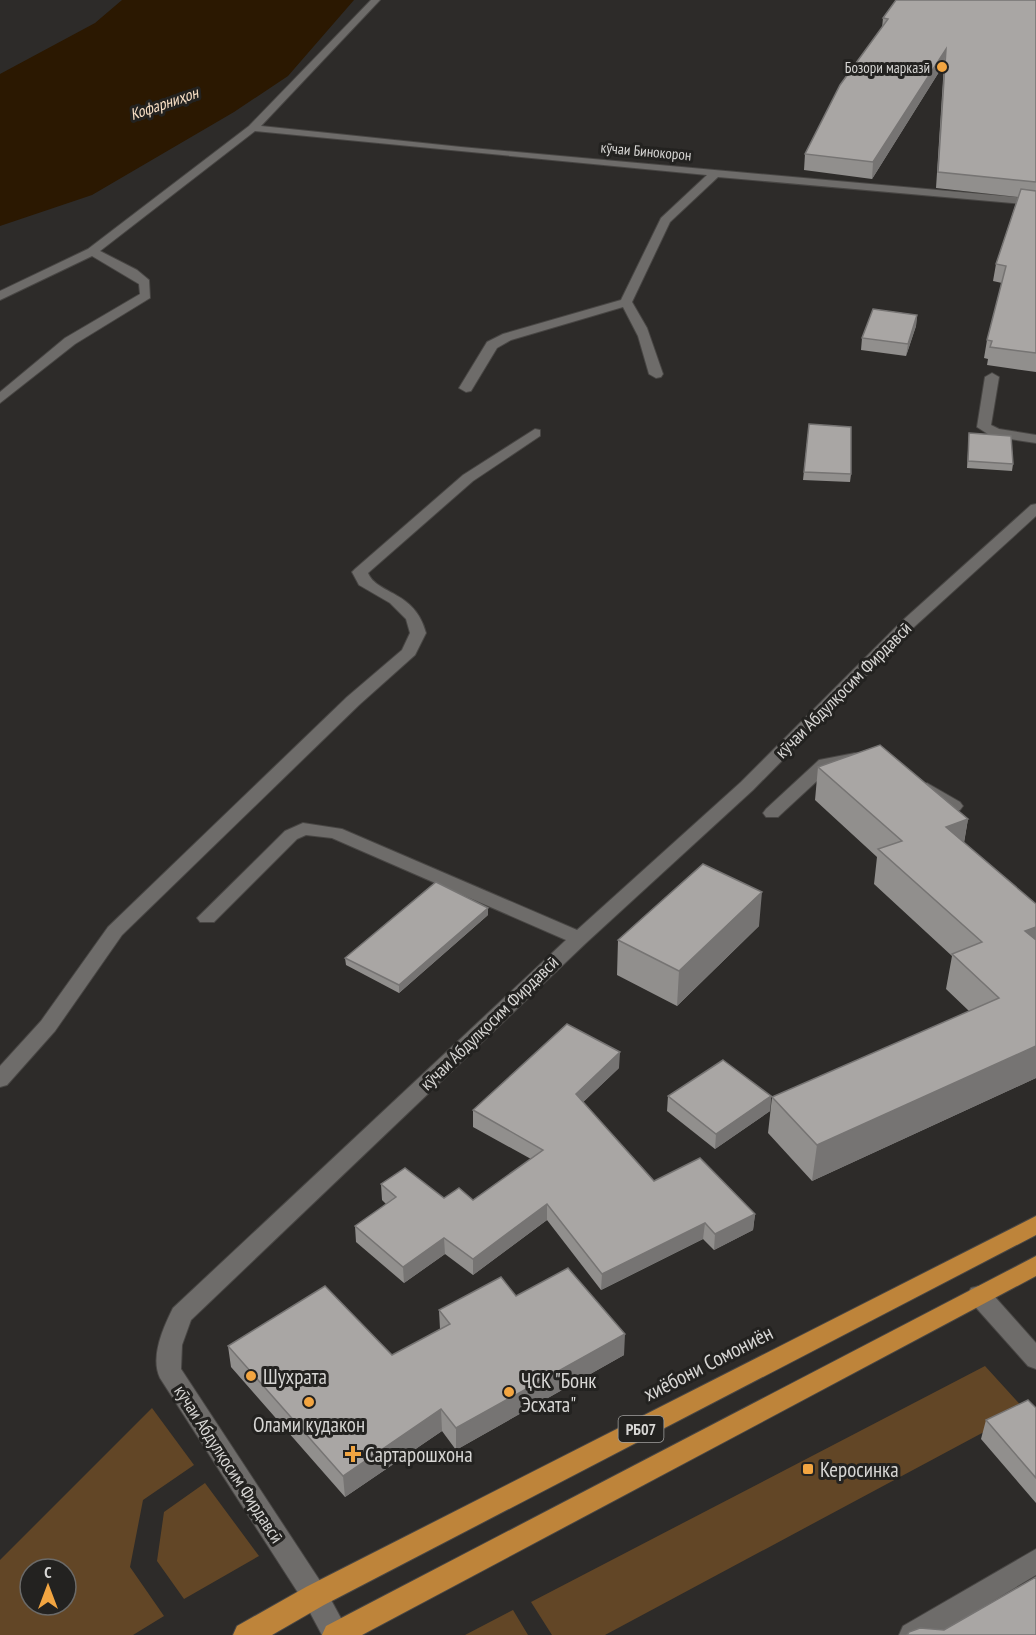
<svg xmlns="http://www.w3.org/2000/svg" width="1036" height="1635" viewBox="0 0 1036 1635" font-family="'PT Sans Narrow',sans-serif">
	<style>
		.green { fill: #624626; fill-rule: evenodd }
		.water { fill: #2b1801 }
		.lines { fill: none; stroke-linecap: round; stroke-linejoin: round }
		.minor-casing { stroke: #484644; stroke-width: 2 }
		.highway-casing { stroke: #484644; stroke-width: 2 }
		.minor { fill: #6e6c6a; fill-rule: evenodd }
		.highway { fill: #be843a; fill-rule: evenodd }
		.wall { fill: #918f8d }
		.shaded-wall { fill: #767473 }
		.building { fill: #a9a6a4; stroke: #767473; stroke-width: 1.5 }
		.poi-dot { fill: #f2a541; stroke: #232220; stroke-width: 2 }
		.labels { text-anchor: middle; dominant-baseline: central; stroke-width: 6; stroke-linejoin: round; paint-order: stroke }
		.far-poi-label { font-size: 15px; fill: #d7d6d4; stroke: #232220; text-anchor: end }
		.far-street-label { font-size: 15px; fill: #d7d6d4; stroke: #232220 }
		.far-water-label { font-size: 16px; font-style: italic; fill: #f8dfc5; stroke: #232220 }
		.shield { fill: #232220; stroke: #a1a09e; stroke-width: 1.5 }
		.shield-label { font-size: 16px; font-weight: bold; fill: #d7d6d4 }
		.street-label { font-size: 18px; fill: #d7d6d4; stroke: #232220 }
		.near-street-label { font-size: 21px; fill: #d7d6d4; stroke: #232220 }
		.near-poi-label { font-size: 21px; fill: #d7d6d4; stroke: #232220; text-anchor: start }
	</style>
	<rect width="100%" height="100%" fill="#2d2b29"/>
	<path class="green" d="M985,1366L1025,1410L605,1635H552L531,1602Z
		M152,1408L194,1465L143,1500L130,1567L164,1616L133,1635H0V1560ZM30,1569H66V1605H30Z
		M205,1483L259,1556L184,1599L157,1561L164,1512Z
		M513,1610L528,1635H465Z"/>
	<path class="water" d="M122,0H354L288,76L234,112L92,195L0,226V74L95,23Z"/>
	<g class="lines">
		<g class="minor-casing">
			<path id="minor" d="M371,0H380L261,126L461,147L1036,199V205L718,177L670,222L632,302L647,328L663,374L661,377L656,378L649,374L638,336L623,307L511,340L497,348L471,391L466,392L459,388L487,342L503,334L621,300L661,218L707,175L255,131L100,251L137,270L149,280L150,298L75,344L0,403V392L65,338L140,294L139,284L92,256L0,300V291L88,249L249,126Z
				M992,373L999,377L991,425L999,429L1036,435V443L991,436L977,427L985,377Z
				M535,429L540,430V436L473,481L368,573C377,595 415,590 426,633L415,655L359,705L122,935L55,1031L7,1085L0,1087V1066L41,1021L108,927L347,697L402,650L410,633L406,619L390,603L359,585L352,572L355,569L463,475Z
				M1036,504V516L914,627L753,790L586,943L191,1320L182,1345L181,1369L324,1587L350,1635H322L306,1605L160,1378C150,1357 163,1328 173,1308L566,940L332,838L306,835L297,839L214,922H200L197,918L285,831L303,823L342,829L577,930L741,782L902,621L1031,505Z
				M855,753L861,754L864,758L861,762L831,768L778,817H766L763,813L766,809L819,760Z
				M927,783L960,802L963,806L960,810H948L921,792L918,788Z
				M979,1286L987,1288L1036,1343V1369L1028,1366L971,1302L967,1295L971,1288Z
				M1036,1549V1575L937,1635H899L903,1626Z"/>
		</g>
		<g class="highway-casing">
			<path id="highway" d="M1036,1216V1235L324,1605L272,1635H233L237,1626L306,1587Z
				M1036,1256V1276L362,1635H322L326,1626Z"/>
		</g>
		<use href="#minor" class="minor"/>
		<use href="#highway" class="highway"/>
	</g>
	<path class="wall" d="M1036,0V372L987,365L988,359L984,358L987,340L1002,283L993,281L996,264L1018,197L936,188L944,64L872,179L804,170L805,154L882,28L883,18Z
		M917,315L916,326L906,356L861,350L862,338Z
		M809,424L851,474L850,482L803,480Z
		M969,433L1013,464L1012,471L967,468Z
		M818,767L968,819L964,843L1036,904V1078L812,1181L768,1133L772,1097L969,1011L946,989L952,956L874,884L877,857L815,800Z
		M488,915L399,993L346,965L345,958Z
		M759,926L677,1006L617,975L618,940Z
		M619,1068L583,1102L654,1181L755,1214L753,1230L714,1250L703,1239L601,1290L547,1220L473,1275L445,1254L404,1283L356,1242L355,1226L386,1204L382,1200L381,1184L444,1198L473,1200L531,1159L473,1127V1110Z
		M668,1096H771L770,1111L715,1149L667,1111Z
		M516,1296L624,1355L456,1450L442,1431L345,1497L231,1367L228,1346L392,1355L440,1329L439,1310Z
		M1036,1408V1503L981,1439L986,1420Z"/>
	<path class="shaded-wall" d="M946,49L944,64L872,179L873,162Z
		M917,315L916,326L906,356L908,344Z
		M968,819L962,853L946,827Z
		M762,892L759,926L677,1006L679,971Z
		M488,908V915L399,993V985Z
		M1036,927V959L1025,931Z
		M1036,1046V1078L812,1181L817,1145Z
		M620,1052L619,1068L575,1110L576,1094Z
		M771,1096L770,1111L715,1149L716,1134Z
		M547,1204V1220L473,1275V1259Z
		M755,1214L753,1230L714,1250L715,1234Z
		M705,1223L703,1239L601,1290L602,1274Z
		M444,1238L445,1254L404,1283L403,1267Z
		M625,1334L624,1355L456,1450V1428Z
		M441,1409L442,1431L345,1497L343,1476Z"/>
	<path class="building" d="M896,0H1036V182L938,172L946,49L873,162L805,154L840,85L888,19L883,18Z
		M1021,189L1036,191V353L990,347L992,341L987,340L1006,266L996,264Z
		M873,309L917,315L908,344L862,338Z
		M809,424L851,427V474L804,472Z
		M969,433L1011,436L1013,464L968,461Z
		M880,745L968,819L946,827L1036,904V927L1025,931L1036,940V1046L817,1145L772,1097L999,998L952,954L982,942L878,849L902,841L818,767Z
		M703,864L762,892L679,971L618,940Z
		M436,882L488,908L399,985L345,958Z
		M567,1024L620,1052L576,1094L654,1181L700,1158L755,1214L715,1234L705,1223L602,1274L547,1204L473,1259L444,1238L403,1267L355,1226L396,1197L381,1184L405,1168L444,1198L459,1188L473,1200L543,1150L473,1110Z
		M723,1060L771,1096L716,1134L668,1096Z
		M568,1268L625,1334L456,1428L441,1409L343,1476L228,1346L325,1286L392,1355L450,1324L439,1310L501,1277L516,1296Z
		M1028,1400L1036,1408V1478L986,1420Z
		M1036,1577V1635H907L909,1632L920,1628L944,1630Z"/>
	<g class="poi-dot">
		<circle cx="942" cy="67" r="6"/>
		<circle cx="251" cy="1376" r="6"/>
		<circle cx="509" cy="1392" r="6"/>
		<circle cx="309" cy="1402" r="6"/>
		<path d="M350 1445h6v6h6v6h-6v6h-6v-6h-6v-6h6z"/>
		<rect x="802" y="1463" width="12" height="12" rx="3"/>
	</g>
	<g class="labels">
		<g class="far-poi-label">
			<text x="930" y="67">Бозори марказӣ</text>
		</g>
		<g class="far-street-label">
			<text transform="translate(646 151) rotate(5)">кӯчаи Бинокорон</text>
		</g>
		<g class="far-water-label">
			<text transform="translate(164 103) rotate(-19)">Кофарниҳон</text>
		</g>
		<rect class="shield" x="618.5" y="1416" width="45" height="26" rx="4.5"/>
		<g class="shield-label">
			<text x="641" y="1429">РБ07</text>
		</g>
		<g class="street-label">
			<text transform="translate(843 690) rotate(-45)">кӯчаи Абдулқосим Фирдавсӣ</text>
			<text transform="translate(489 1023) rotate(-44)">кӯчаи Абдулқосим Фирдавсӣ</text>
			<text transform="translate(229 1464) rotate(57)">кӯчаи Абдулқосим Фирдавсӣ</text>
		</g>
		<g class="near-street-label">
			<text transform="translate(708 1363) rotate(-27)">хиёбони Сомониён</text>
		</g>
		<g class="near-poi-label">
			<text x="263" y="1376">Шухрата</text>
			<text x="521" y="1380">ҶСК "Бонк<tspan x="521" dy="24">Эсхата"</tspan></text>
			<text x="309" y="1424" text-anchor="middle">Олами кудакон</text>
			<text x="365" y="1454">Сартарошхона</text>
			<text x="820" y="1469">Керосинка</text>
		</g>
	</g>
	<g transform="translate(48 1587)"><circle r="28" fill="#232220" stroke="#6b6a68" stroke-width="1.5"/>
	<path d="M0-4.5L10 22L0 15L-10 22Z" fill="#f2a541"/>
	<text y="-9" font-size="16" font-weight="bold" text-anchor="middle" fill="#d7d6d4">С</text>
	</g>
</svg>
